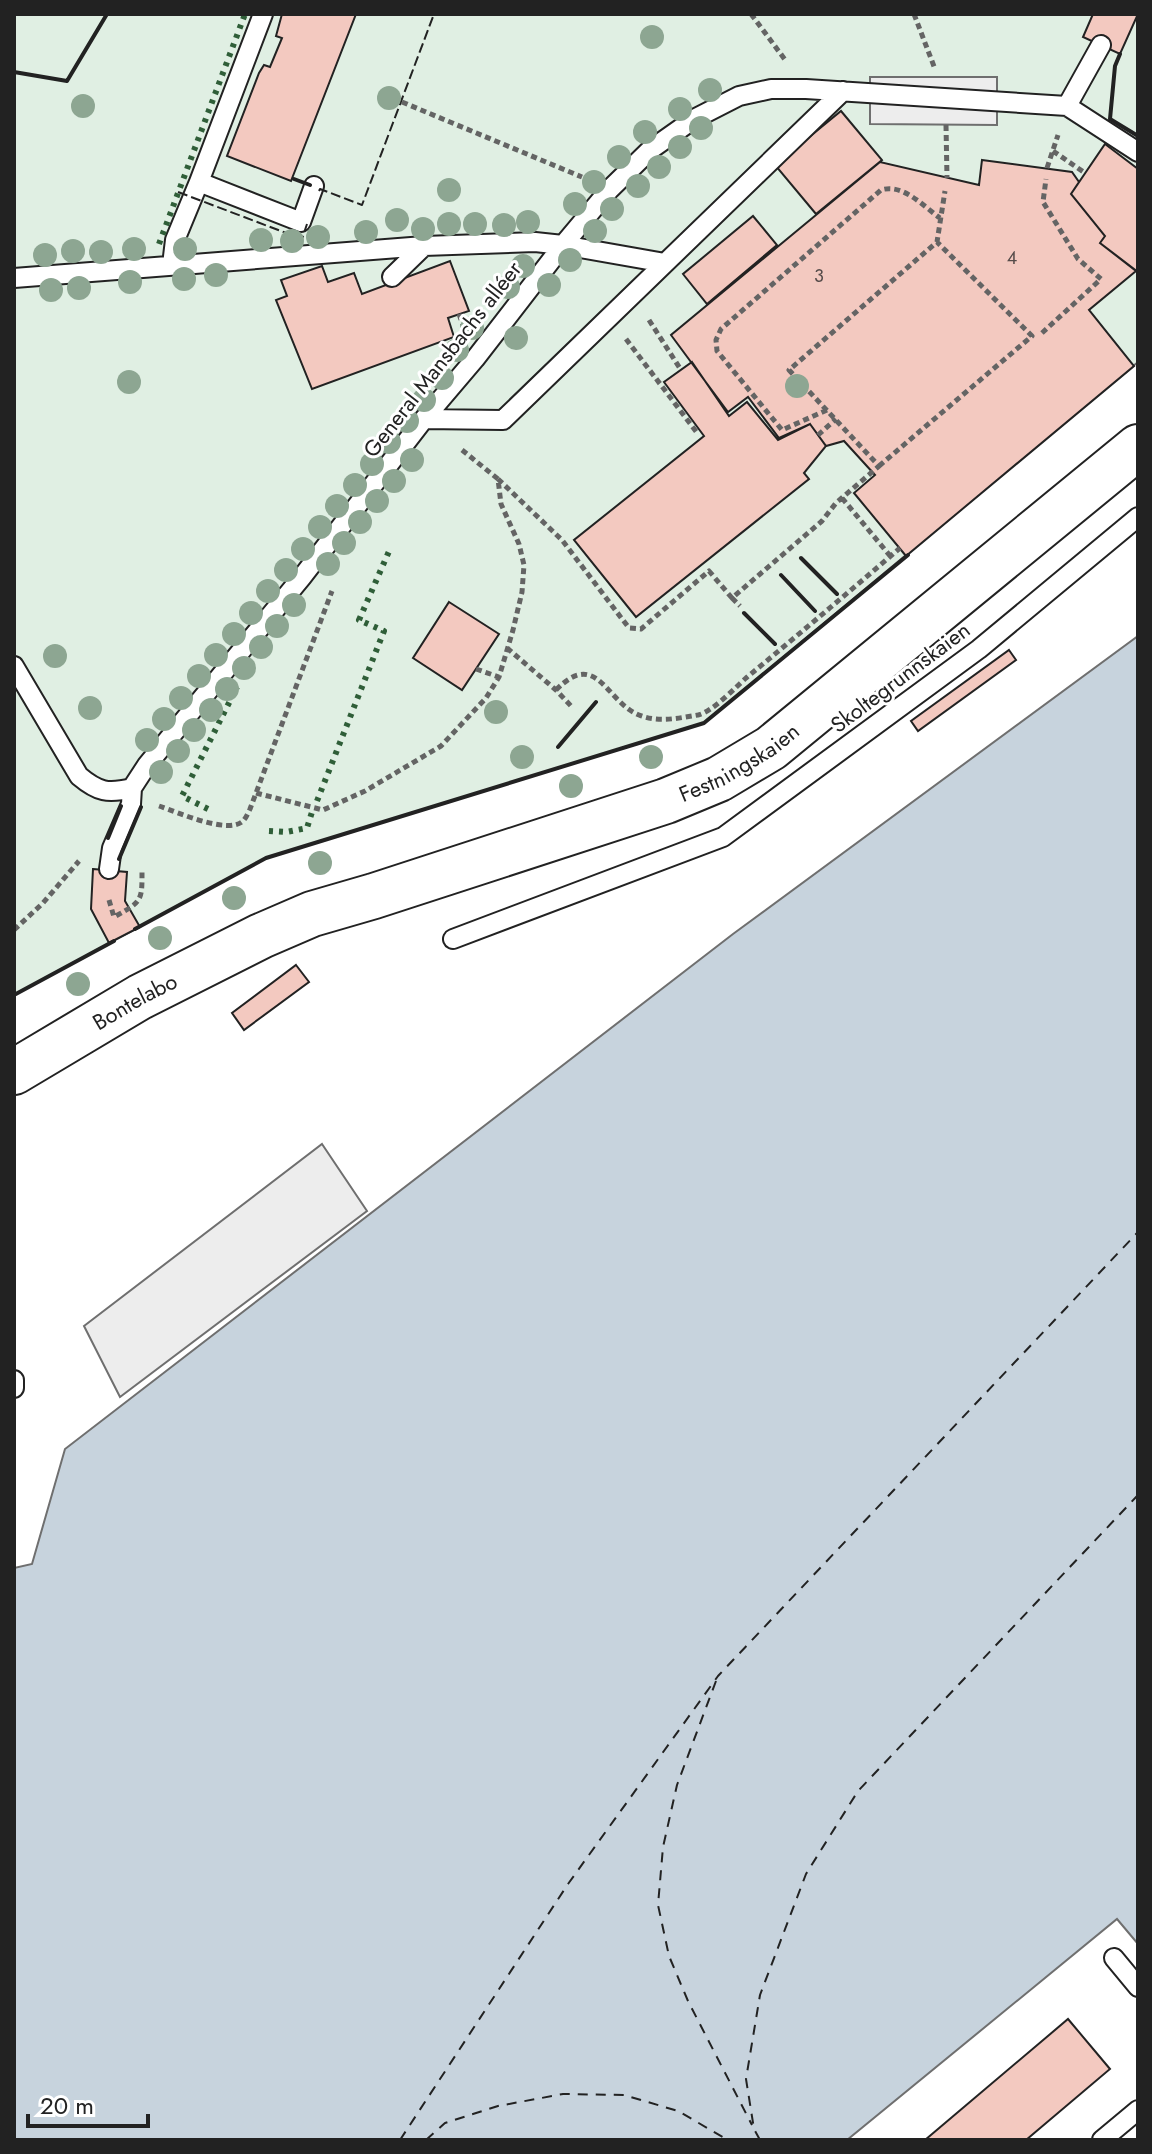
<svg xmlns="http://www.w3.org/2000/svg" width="1152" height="2154" viewBox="0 0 1152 2154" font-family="Jost,sans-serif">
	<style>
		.green { fill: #e0efe3; stroke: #6f6f6f; stroke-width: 2 }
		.parking { fill: #ededed; stroke: #6f6f6f; stroke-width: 2 }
		.water { fill: #c7d3dd; stroke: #6f6f6f; stroke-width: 2 }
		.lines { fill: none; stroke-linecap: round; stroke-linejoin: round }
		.ferry { stroke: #222; stroke-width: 2; stroke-dasharray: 10 8; stroke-linecap: butt }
		.building { fill: #f3c9c0; stroke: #222; stroke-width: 2 }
		.service-casing { stroke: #222; stroke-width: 22 }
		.primary-casing { stroke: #222; stroke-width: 48 }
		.path { stroke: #646464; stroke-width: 5; stroke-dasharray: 6 4; stroke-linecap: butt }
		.service { stroke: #fff; stroke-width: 18 }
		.primary { stroke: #fff; stroke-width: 44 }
		.hedge { stroke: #2f5e38; stroke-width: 6; stroke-dasharray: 4 6; stroke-linecap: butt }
		.fence { stroke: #222; stroke-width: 2; stroke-dasharray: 10 4; stroke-linecap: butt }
		.wall { stroke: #222; stroke-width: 4 }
		.tree { fill: #8da692 }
		.labels { text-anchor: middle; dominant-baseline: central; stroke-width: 6; stroke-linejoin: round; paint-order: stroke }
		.number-label { font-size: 18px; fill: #564c4a }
		.street-label { font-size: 22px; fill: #222; stroke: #fff }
	</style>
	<rect width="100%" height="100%" fill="#fff"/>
	<path class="green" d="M14,14H1138V362L704,723L266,858L14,995Z"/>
	<path class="parking" d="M870,77H997V125L870,124Z
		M322,1144L367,1211L120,1397L84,1326Z"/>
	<path class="water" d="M1138,636V1944L1117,1919L847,2140H14V1568L32,1564L65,1449L733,934Z"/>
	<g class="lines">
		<path class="ferry" d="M716,1681L677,1785L663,1847L658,1905L669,1956L688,2001L752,2125
			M400,2140L568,1884L718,1676L1138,1232
			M426,2140L445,2123L498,2106L563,2094L624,2095L678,2111L728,2140
			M760,2140L754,2129L746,2079L760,1995L806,1874L858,1791L1138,1495"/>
	</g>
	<path class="building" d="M282,14H356L291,181L227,156L259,73L264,65L270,67L282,38L276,36Z
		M1093,14H1138L1120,54L1083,37Z
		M841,111L882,160L816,214L775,165Z
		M1105,144L1138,169V272L1100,243L1105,236L1071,194Z
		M982,160L1072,172L1079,182L1071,194L1105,236L1100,243L1136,271L1089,310L1134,366L906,556L854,493L875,475L844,441L826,446L810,424L779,438L748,397L728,412L671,335L880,162L979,185Z
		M753,216L777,245L707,304L683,274Z
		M450,261L469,311L448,318L454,337L312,389L276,300L287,296L281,280L322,266L328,282L354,273L362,294Z
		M692,362L729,416L747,402L778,440L810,424L826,446L804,473L809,479L636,617L574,540L704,436L664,382Z
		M449,602L499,634L462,690L413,658Z
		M1009,650L1016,660L918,731L911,721Z
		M93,869L127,872L125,901L140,927L109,943L91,909Z
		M296,965L309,982L244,1030L232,1013Z
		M1068,2019L1110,2069L1026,2140H925Z"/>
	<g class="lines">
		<g class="service-casing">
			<path id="service" d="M1067,106L1101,45
				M199,182L263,14
				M665,263L563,245L610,189L650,150L694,119L739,96L771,89H806L1067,106L1138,152
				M172,265L175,240L199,182L301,222L314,186
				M392,277L424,246
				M14,278L424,246L535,242L563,245L475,359L424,419L302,577L147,765L132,788C108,794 98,792 79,776L14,666
				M424,419L503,420L843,91
				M109,869L112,848L131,804L132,788
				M453,939L723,837L979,649L1138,517
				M14,1380V1388
				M1114,1958L1138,1987
				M1102,2140L1138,2110"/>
		</g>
		<g class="primary-casing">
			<g id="primary">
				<path id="s1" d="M14,1072L140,997L261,936L312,914L374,896L666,801L719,779L771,748L1138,447"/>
			</g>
		</g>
		<path class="path" d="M751,14L786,61
			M914,14L935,69
			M402,102L582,177
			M946,125L947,178
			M1053,151L1085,173
			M1047,168L1058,135
			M459,314L464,328
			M649,320L681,370
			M1042,333L1101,279L1078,259L1043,202L1046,179
			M626,339L698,434
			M827,410L782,430L717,351L716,340L721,329L881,190C903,183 923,206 940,218
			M818,435L836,419
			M879,466L1032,336L937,242
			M498,479L562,540L629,628L641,629L709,571L732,598L822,521L836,503L879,466L789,370L937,242L945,191
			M842,498L891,557
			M732,598L740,606
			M507,648L556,690L571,706
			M476,669L499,677
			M556,690C597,648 606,702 639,715C658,723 679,718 698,715C712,712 735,688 746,678C798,635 849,592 900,548
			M256,793L323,810L365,791L441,746L486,698L499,677L513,630L522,592L524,565L519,544L501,504L498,479L462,450
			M159,806C177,812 228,835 243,821C246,818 248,813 250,809L332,591
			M109,900L114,917C143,901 142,901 142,869
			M14,930L43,903L79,861"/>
		<use href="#service" class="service"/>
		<use href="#primary" class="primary"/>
		<path class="hedge" d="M159,244L245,14
			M317,801L384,631L359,620L390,549
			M208,809L182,796L237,687
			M269,831L286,832L307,828L312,812"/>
		<path class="fence" d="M319,191L320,189L362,205L434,14
			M178,192L302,239L307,224"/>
		<path class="wall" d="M1120,54L1115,66L1110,119L1138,136
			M14,72L67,81L107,14
			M294,179L310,185
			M801,558L837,594
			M781,575L815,611
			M744,613L775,644
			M558,747L596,702
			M108,838L121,806
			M119,859L141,807
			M135,929L266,858L704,723L908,555
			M14,995L114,941"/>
	</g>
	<g class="tree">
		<circle cx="652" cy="37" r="12"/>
		<circle cx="710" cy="90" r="12"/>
		<circle cx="389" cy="98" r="12"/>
		<circle cx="83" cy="106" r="12"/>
		<circle cx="680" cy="109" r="12"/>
		<circle cx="701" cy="128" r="12"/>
		<circle cx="645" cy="132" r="12"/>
		<circle cx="680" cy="147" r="12"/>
		<circle cx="619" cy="157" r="12"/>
		<circle cx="659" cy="167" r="12"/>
		<circle cx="594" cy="182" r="12"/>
		<circle cx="638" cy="186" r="12"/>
		<circle cx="449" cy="190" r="12"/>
		<circle cx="575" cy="204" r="12"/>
		<circle cx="612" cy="209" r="12"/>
		<circle cx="397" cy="220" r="12"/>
		<circle cx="528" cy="222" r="12"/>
		<circle cx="449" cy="224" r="12"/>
		<circle cx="475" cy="224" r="12"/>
		<circle cx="504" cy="225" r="12"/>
		<circle cx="423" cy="229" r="12"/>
		<circle cx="595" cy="231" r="12"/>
		<circle cx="366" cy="232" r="12"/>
		<circle cx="318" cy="237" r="12"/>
		<circle cx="261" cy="240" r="12"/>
		<circle cx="292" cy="241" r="12"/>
		<circle cx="134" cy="249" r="12"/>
		<circle cx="185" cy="249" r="12"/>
		<circle cx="73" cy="251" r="12"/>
		<circle cx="101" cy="252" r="12"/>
		<circle cx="45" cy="255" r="12"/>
		<circle cx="570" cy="260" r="12"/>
		<circle cx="523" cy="266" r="12"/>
		<circle cx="216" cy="275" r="12"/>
		<circle cx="184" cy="279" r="12"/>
		<circle cx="130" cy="282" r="12"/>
		<circle cx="549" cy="285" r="12"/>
		<circle cx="508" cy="287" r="12"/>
		<circle cx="79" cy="288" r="12"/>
		<circle cx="51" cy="290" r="12"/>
		<circle cx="472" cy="328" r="12"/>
		<circle cx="516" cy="338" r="12"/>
		<circle cx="457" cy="350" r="12"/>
		<circle cx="442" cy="378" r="12"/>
		<circle cx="129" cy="382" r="12"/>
		<circle cx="797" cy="386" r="12"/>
		<circle cx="424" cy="400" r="12"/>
		<circle cx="407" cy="421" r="12"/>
		<circle cx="389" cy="442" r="12"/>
		<circle cx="412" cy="460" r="12"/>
		<circle cx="372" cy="464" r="12"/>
		<circle cx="394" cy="481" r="12"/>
		<circle cx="355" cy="485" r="12"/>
		<circle cx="377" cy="501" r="12"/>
		<circle cx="337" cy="506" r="12"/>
		<circle cx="360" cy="522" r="12"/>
		<circle cx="320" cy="527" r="12"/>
		<circle cx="344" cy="543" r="12"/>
		<circle cx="303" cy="549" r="12"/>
		<circle cx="328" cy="564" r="12"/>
		<circle cx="286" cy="570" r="12"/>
		<circle cx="268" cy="591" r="12"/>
		<circle cx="294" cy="605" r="12"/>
		<circle cx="251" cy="613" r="12"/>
		<circle cx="277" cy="626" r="12"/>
		<circle cx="234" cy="634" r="12"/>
		<circle cx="261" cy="647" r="12"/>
		<circle cx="216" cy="655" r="12"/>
		<circle cx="55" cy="656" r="12"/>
		<circle cx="244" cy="668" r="12"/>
		<circle cx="199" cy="676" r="12"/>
		<circle cx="227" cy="689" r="12"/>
		<circle cx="181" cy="698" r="12"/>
		<circle cx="90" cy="708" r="12"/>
		<circle cx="211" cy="710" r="12"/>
		<circle cx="496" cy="712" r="12"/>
		<circle cx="164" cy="719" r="12"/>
		<circle cx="194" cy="730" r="12"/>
		<circle cx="147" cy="740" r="12"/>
		<circle cx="178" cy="751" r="12"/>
		<circle cx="522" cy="757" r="12"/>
		<circle cx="651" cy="757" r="12"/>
		<circle cx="161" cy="772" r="12"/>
		<circle cx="571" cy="786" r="12"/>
		<circle cx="320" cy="863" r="12"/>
		<circle cx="234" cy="898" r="12"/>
		<circle cx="160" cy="938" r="12"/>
		<circle cx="78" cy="984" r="12"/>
	</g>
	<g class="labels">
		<g class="number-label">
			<text x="1012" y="258">4</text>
			<text x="819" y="276">3</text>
		</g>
		<g class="street-label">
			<text transform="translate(442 359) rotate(-52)">General Mansbachs alléer</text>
			<text transform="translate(900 677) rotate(-37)">Skoltegrunnskaien</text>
			<text stroke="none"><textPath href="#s1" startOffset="792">Festningskaien</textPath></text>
			<text stroke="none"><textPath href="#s1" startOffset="140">Bontelabo</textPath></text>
		</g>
	</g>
	<rect width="1152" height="2154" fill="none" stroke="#222222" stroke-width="32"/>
	<path d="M28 2114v12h120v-12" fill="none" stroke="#222222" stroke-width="4"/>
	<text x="40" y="2114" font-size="24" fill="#222222" stroke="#ffffff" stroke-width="6" paint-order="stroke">20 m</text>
</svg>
